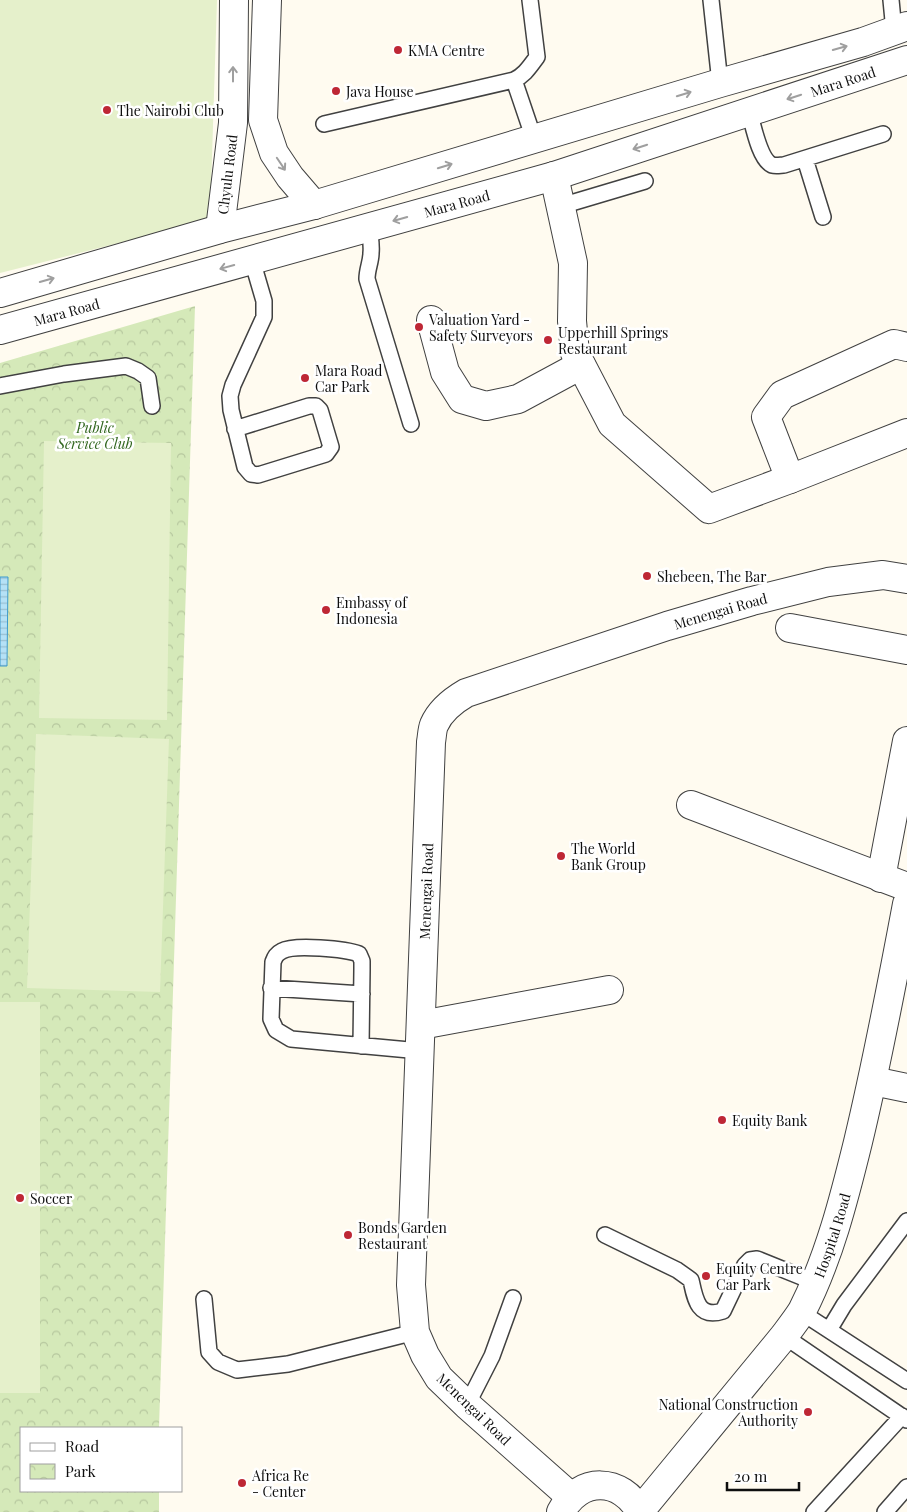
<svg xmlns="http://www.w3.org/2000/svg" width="907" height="1512" viewBox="0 0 907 1512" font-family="'Playfair Display',serif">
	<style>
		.park { fill: url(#park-crowns) }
		.pitch { fill: #e5f0cb }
		.water { fill: url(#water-rules); stroke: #3c9acc }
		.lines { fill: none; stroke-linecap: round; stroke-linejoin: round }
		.service-casing { stroke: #414141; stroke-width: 18 }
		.minor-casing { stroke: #414141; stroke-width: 30 }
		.tertiary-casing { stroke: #414141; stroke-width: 30 }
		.service { stroke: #fff; stroke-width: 15 }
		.minor { stroke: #fff; stroke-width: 28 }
		.tertiary { stroke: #fff; stroke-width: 28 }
		.oneway { stroke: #9f9f9f }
		.poi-dot { fill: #be2735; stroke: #fff; stroke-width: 2 }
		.labels { text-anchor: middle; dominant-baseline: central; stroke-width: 5; stroke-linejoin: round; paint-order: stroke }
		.poi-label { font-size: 14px; fill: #0e0e0e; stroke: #fff; text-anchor: start }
		.street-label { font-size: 14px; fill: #0e0e0e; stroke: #fff }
		.park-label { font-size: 14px; font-style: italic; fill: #31661e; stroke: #fff }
	</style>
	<defs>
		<pattern id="park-crowns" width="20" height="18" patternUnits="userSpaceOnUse" patternTransform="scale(1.25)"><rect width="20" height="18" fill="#d5e9b9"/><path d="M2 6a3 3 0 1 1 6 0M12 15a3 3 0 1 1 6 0" fill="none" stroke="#b6c79e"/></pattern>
		<pattern id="water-rules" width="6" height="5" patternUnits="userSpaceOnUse" patternTransform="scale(1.25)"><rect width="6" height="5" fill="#b5e1f6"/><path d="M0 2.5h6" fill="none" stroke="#9ac0d2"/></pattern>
	</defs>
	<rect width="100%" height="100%" fill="#fffbf0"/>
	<path class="park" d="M195,306L159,1428H21V1491H159V1512H0V363Z"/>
	<path class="pitch" d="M0,0H217L210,220L0,273Z
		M44,441L171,443L167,720L39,718Z
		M36,734L169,739L160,992L27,988Z
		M0,1002H40V1393H0Z"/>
	<path class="water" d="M0,577H8L7,666H0Z"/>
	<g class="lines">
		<g class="service-casing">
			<path id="service" d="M530,0L537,57C530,66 525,75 514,80L534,139
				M711,0L720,83
				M891,0L894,31
				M749,111C753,124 759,159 772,165C776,166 781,165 784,165L883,134
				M324,124L514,80
				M805,159L823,217
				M561,206L645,181
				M369,227C370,236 372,244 371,253C371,262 367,269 367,279L411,424
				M0,386L64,374L126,366L138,371L148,378L152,406
				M235,429L309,406H316L320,410L331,447L326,454L258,475L251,474L245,467L231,410L230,396L233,385L264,317V301L252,260
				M271,988L362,994
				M361,1046L362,969V961L359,954C346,949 294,944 282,951C276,954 275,957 273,962L271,1019L276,1030L291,1039L420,1051
				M605,1235L677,1270L691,1280C695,1299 698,1319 723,1311L745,1265L750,1260L757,1259L814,1282
				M204,1299L209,1352L218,1362L237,1370L288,1364L415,1332
				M801,1312L907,1381
				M829,1330L844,1305L907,1221
				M784,1336L907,1420
				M467,1405L492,1356L513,1298
				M814,1512L902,1416
				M885,1512L907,1487"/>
		</g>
		<g class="minor-casing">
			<g id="minor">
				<path d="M267,0L263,120L274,153L290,177L314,205"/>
				<path d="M554,176L573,263L572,321L575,353L612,424L709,509L790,479L907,433"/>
				<path id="s1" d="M220,229L233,123L234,0"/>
				<path d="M0,293L220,229L314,205L720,83L863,42L907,26"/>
				<path d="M431,320L445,372L462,399L486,406L518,399L581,365"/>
				<path id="s2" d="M0,330L554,176L907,60"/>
				<path d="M790,479L766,417L782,395L894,344L907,347"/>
				<path d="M790,628L907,650"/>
				<path d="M691,805L907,887"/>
				<path d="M881,878L907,741"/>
				<path d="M421,1025L609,990"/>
				<path d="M873,1081L907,1088"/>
				<path id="s3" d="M571,1497L467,1405L439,1378L425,1355L415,1332L411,1285L431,742C432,737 432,730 434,725C440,711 454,700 466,693L667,626L752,601L828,582L883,575L907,579"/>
				<path id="s4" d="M640,1511L784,1336C790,1328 797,1319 802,1311C829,1258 844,1199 858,1142C877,1063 892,984 907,904"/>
			</g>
		</g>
		<g class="tertiary-casing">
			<path id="tertiary" d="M561,1512C579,1476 622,1477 640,1512"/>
		</g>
		<use href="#service" class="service"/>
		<use href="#minor" class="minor"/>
		<use href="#tertiary" class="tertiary"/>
	</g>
	<defs><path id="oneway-shaft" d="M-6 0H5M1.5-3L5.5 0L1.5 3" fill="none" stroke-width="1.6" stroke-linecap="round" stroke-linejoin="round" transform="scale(1.25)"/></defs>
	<g class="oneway">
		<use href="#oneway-shaft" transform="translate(840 48) rotate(-16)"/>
		<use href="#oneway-shaft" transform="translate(233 74) rotate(-90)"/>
		<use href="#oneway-shaft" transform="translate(684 94) rotate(-17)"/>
		<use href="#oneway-shaft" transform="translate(794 97) rotate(162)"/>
		<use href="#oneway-shaft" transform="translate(640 147) rotate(162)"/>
		<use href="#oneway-shaft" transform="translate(281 164) rotate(56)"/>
		<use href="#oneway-shaft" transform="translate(445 166) rotate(-17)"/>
		<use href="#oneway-shaft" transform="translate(400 219) rotate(164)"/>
		<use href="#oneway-shaft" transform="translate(227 267) rotate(165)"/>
		<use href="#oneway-shaft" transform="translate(47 280) rotate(-16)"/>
	</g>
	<g class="poi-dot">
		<circle cx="398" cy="50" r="5"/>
		<circle cx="336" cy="91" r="5"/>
		<circle cx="107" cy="110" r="5"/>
		<circle cx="419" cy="327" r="5"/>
		<circle cx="548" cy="340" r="5"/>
		<circle cx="305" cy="378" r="5"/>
		<circle cx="647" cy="576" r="5"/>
		<circle cx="326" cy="610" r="5"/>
		<circle cx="561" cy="856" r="5"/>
		<circle cx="722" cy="1120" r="5"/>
		<circle cx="20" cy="1198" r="5"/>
		<circle cx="348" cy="1235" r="5"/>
		<circle cx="706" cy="1276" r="5"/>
		<circle cx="808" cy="1412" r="5"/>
		<circle cx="242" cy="1483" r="5"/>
	</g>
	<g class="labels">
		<g class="poi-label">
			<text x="408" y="50">KMA Centre</text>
			<text x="346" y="91">Java House</text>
			<text x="117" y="110">The Nairobi Club</text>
			<text x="429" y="319">Valuation Yard -<tspan x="429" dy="16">Safety Surveyors</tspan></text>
			<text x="558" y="332">Upperhill Springs<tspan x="558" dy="16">Restaurant</tspan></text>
			<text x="315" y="370">Mara Road<tspan x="315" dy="16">Car Park</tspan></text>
			<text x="657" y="576">Shebeen, The Bar</text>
			<text x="336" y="602">Embassy of<tspan x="336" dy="16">Indonesia</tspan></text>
			<text x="571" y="848">The World<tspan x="571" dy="16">Bank Group</tspan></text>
			<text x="732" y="1120">Equity Bank</text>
			<text x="30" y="1198">Soccer</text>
			<text x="358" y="1227">Bonds Garden<tspan x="358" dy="16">Restaurant</tspan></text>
			<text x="716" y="1268">Equity Centre<tspan x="716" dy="16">Car Park</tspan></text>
			<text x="798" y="1404" text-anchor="end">National Construction<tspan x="798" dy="16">Authority</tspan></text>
			<text x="252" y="1475">Africa Re<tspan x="252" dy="16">- Center</tspan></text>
		</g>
		<g class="street-label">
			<text stroke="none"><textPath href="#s2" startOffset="879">Mara Road</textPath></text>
			<text stroke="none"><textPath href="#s1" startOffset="55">Chyulu Road</textPath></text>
			<text stroke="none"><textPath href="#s2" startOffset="474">Mara Road</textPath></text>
			<text stroke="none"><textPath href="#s2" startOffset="69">Mara Road</textPath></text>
			<text stroke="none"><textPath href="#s3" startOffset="1151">Menengai Road</textPath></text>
			<text stroke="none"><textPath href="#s3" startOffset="671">Menengai Road</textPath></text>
			<text stroke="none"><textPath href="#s4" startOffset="339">Hospital Road</textPath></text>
			<text transform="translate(474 1409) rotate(44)">Menengai Road</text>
		</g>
		<g class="park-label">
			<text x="95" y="427">Public<tspan x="95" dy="16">Service Club</tspan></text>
		</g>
	</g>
	<rect x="20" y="1427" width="162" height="65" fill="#ffffff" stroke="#9f9f9f"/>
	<rect x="30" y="1443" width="25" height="8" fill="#ffffff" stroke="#9f9f9f"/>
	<text x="65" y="1452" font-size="15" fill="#0e0e0e">Road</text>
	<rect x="30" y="1464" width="25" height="15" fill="url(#park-crowns)" stroke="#9f9f9f"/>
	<text x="65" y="1477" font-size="15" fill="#0e0e0e">Park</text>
	<path d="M727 1482v8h72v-8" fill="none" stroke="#0e0e0e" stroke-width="2.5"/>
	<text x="734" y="1482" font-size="15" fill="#0e0e0e" stroke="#ffffff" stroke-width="4" paint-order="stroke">20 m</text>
</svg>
